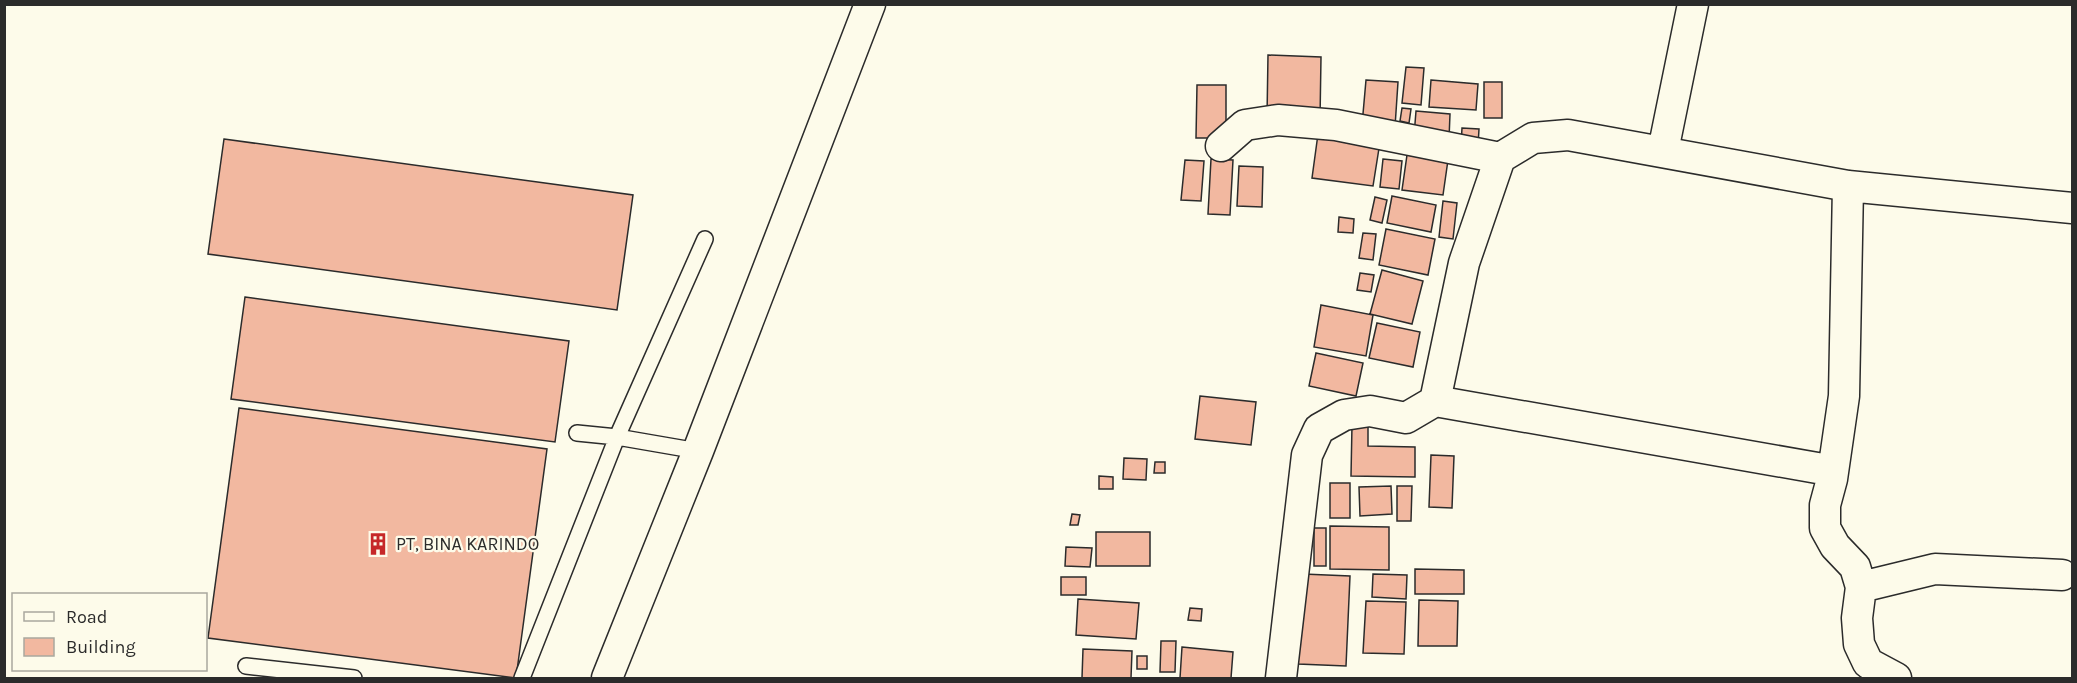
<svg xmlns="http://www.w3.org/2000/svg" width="2077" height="683" viewBox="0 0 2077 683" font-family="Karla,sans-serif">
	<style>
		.building { fill: #f2b8a0; stroke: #2b2b2b; stroke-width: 1.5 }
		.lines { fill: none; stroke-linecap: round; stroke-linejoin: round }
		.lane-casing { stroke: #2b2b2b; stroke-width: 18 }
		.street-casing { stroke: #2b2b2b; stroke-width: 33 }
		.lane { stroke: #fdfbea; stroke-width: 15 }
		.street { stroke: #fdfbea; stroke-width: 30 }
		.labels { text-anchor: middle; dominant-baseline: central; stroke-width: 4.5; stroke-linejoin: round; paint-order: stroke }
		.poi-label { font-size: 18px; fill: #2b2b2b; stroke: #fdfbea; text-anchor: start }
	</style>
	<rect width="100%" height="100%" fill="#fdfbea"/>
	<path class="building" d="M1268,55L1321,57L1320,119L1267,117Z
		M1406,67L1424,68L1421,105L1402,103Z
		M1366,80L1398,82L1395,127L1362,125Z
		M1431,80L1478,84L1476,110L1429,107Z
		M1484,82H1502V118H1484Z
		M1197,85H1226V138H1196Z
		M1402,108L1411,109L1409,123L1400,121Z
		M1416,111L1450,114L1449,139L1414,136Z
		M1462,128L1479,129L1478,146L1461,145Z
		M1318,134L1380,142L1373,186L1312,178Z
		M224,139L633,195L617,310L208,254Z
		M1407,155L1448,160L1443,195L1402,190Z
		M1211,159L1233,160L1230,215L1208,214Z
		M1383,159L1402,161L1399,189L1380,187Z
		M1185,160L1204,161L1201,201L1181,200Z
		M1239,166L1263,167L1262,207L1237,206Z
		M1392,196L1436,205L1431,232L1387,223Z
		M1375,197L1387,200L1382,223L1370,220Z
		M1443,201L1457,203L1453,239L1439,237Z
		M1339,217L1354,219L1353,233L1338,232Z
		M1386,229L1435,239L1428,275L1379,265Z
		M1363,233L1376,234L1373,260L1359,258Z
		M1382,270L1423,281L1412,324L1370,314Z
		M1360,273L1374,275L1371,292L1357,290Z
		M245,297L569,341L555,442L231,399Z
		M1321,305L1373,315L1366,356L1314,347Z
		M1377,323L1420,332L1413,367L1369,358Z
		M1316,353L1363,363L1356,396L1309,386Z
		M1200,396L1256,402L1251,445L1195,439Z
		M239,408L547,449L516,678L208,638Z
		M1352,425H1368V446L1415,447V477L1351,476Z
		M1431,455L1454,456L1452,508L1429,507Z
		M1124,458L1147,459L1146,480L1123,479Z
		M1155,462H1165V473H1154Z
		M1099,476L1113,477V489H1099Z
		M1330,483H1350V518H1330Z
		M1391,486L1392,514L1360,516L1359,487Z
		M1397,486H1412L1411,521H1397Z
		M1072,514L1080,515L1078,525H1070Z
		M1330,526L1389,527V570L1330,569Z
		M1314,528H1326V566H1314Z
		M1096,532H1150V566H1096Z
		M1066,547L1092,548L1090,567L1065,566Z
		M1415,569L1464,570V594H1415Z
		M1303,574L1350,576L1346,666L1298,664Z
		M1373,574L1407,575L1406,599L1372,597Z
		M1061,577H1086V595H1061Z
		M1078,599L1139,603L1136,639L1076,635Z
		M1419,600L1458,601L1457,646H1418Z
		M1366,601L1406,602L1404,654L1363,653Z
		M1190,608L1202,609L1201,621L1188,620Z
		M1161,641H1176L1175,672H1160Z
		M1182,647L1233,652L1231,678H1180Z
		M1083,649L1132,651L1131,678H1082Z
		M1137,656H1147V669H1137Z"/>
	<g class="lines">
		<g class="lane-casing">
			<path id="lane" d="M577,433L617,437L698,451
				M246,666L354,678
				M522,678L617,437L705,239"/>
		</g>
		<g class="street-casing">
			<path id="street" d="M1221,146L1245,125L1278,120L1336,125L1500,158
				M1663,151L1693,4
				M1435,401L1464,263L1500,158L1533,138L1568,135L1848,186L2072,208
				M1832,479L1844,396L1848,186
				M1861,587L1935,569L2062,575
				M607,678L698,451L870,4
				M1281,678L1307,455L1319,429L1344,415L1370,411L1406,418L1435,401L1823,469L1832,479L1825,505V528L1835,546L1855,567L1861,587L1857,618L1859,644L1868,663L1896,678"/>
		</g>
		<use href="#lane" class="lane"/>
		<use href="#street" class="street"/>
	</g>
	<defs>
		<g id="building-bare" transform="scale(1.8)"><path d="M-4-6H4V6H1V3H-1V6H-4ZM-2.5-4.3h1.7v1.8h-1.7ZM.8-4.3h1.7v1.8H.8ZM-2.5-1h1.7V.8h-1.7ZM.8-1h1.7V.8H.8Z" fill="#c62828" stroke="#fdfbea" stroke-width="2.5" paint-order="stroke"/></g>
	</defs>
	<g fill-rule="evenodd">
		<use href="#building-bare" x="378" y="544"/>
	</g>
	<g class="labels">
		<g class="poi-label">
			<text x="396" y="544">PT, BINA KARINDO</text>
		</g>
	</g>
	<rect width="2077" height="683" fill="none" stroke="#2b2b2b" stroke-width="12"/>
	<rect x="12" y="593" width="195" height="78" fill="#fdfbea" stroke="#a9a89e" stroke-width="1.5"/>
	<rect x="24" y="612" width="30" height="9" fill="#fdfbea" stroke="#a9a89e" stroke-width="1.5"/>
	<text x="66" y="623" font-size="18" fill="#2b2b2b">Road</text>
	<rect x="24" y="638" width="30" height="18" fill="#f2b8a0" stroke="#a9a89e" stroke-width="1.5"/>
	<text x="66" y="653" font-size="18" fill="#2b2b2b">Building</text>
</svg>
